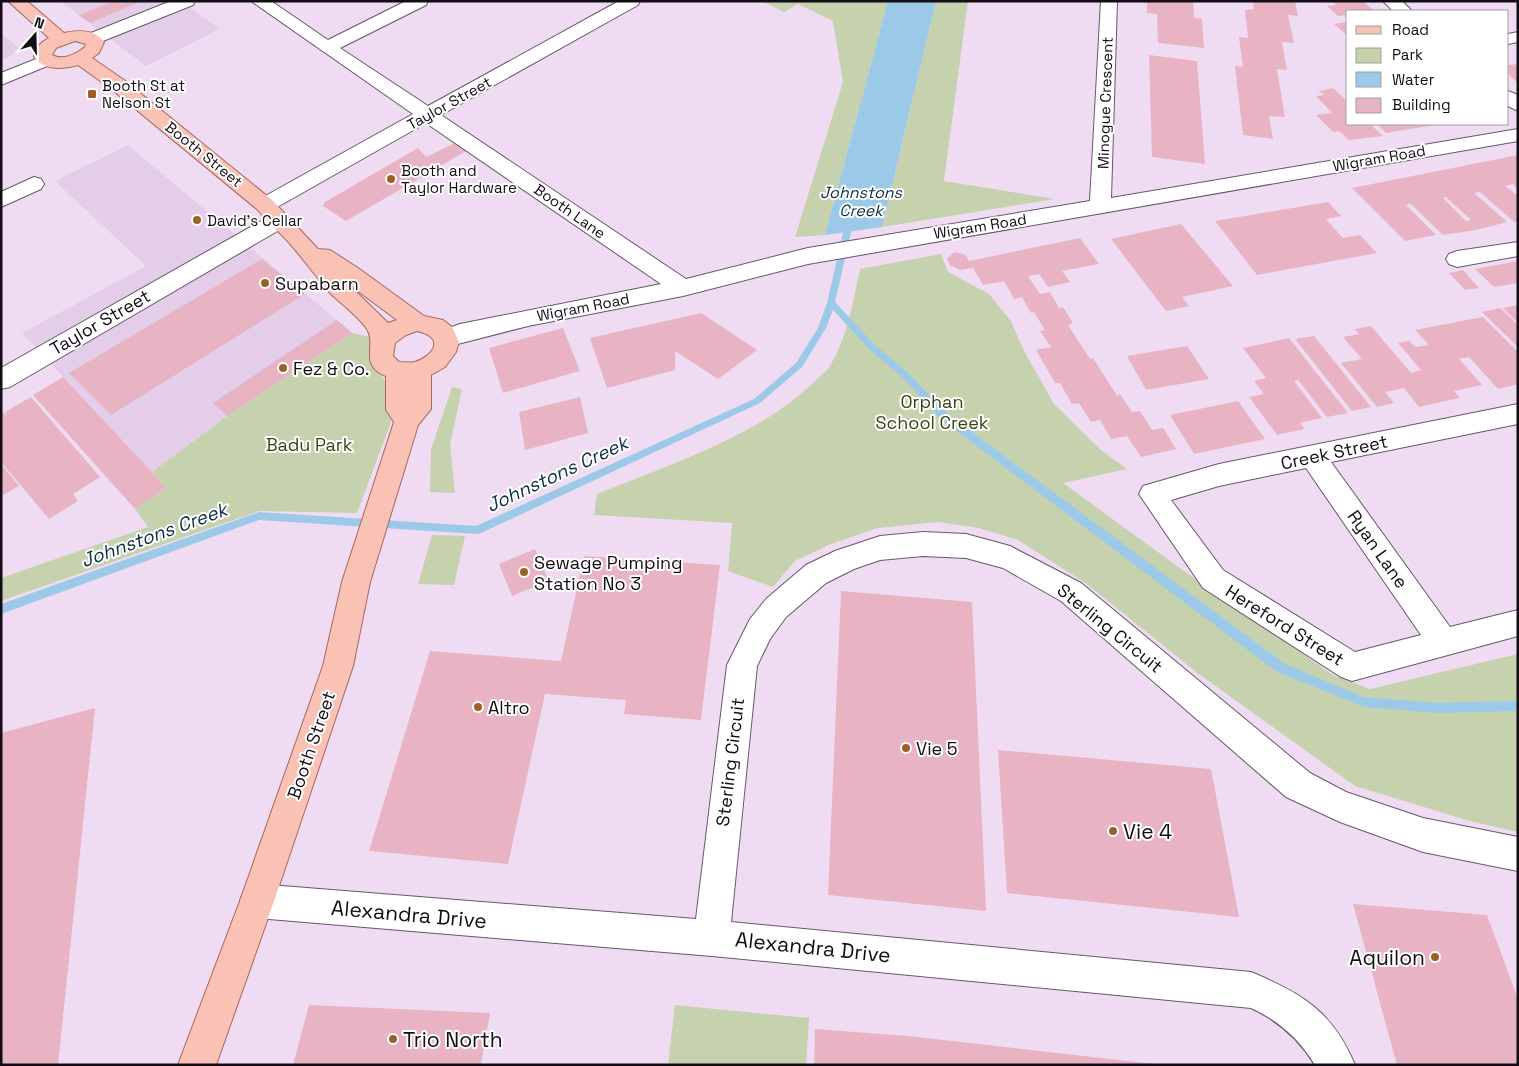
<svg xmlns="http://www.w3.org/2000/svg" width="1519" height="1066" viewBox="0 0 1519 1066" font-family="'Space Grotesk',sans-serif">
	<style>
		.built { fill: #e4cde8 }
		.green { fill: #c6d2ad }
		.water { fill: #9dc9e8 }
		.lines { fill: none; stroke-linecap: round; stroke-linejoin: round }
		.stream { fill: #9dc9e8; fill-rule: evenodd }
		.building { fill: #e8b4c4; fill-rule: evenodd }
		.minor-casing { stroke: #67576a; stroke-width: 2 }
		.major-casing { stroke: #a7675d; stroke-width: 2 }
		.minor { fill: #fff; fill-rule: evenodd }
		.major { fill: #fac1b5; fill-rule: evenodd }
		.poi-dot { fill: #9d6024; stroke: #fff; stroke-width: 2 }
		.labels { text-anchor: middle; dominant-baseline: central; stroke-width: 4; stroke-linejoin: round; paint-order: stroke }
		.far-poi-label { font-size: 15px; fill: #120c14; stroke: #fff; text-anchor: start }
		.far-street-label { font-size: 15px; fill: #120c14; stroke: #fff }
		.far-water-label { font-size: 16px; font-style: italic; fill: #092e43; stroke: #fff }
		.poi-label { font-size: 18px; fill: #120c14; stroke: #fff; text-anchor: start }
		.street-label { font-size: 18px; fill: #120c14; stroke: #fff }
		.park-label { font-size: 18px; fill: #374310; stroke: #fff }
		.water-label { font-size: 19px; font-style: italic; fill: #092e43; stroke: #fff }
		.near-poi-label { font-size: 21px; fill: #120c14; stroke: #fff; text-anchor: start }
		.near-street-label { font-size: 21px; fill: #120c14; stroke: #fff }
	</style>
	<rect width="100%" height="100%" fill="#efdcf2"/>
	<path class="built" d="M60,1H181L220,29L146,66Z
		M1,33L22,51L1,60Z
		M128,145L352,333L227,416L152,472L22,333L146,266L55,181Z"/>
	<path class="green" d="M762,1H888L825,235L795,237L843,82L833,21L798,4L784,12Z
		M936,1H968L944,181L1055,199L882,227Z
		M941,254L948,272L989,294L1011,321L1024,351L1054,404L1101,450L1127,469L1063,483L1206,587L1333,675L1370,689L1518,654V832L1470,821L1355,786L1196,672L1087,584L1018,540L979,528L938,522L878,528L831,544L795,561L773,587L728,571L732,523L594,515L597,494C668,465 759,436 814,382C819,377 826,372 830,366C848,336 853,302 860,269Z
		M352,333L374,338V357L392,398L391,422L357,513L259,511L1,601V578L148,527L135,509L166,488L152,472L227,416Z
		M452,387L462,389L450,445L455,493L430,492L431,449Z
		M432,535L465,536L454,585L418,584Z
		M675,1005L809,1018L806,1065H668Z"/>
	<path class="water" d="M888,1H936L882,227L825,235Z"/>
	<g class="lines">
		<path class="stream" d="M850,217L854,220L835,302L875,345L909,374L948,414L1285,664L1364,697L1437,703L1518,701V711L1437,713L1364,707L1277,672L942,420L903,378L870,350L833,310L826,328L802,367L760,403L481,533L477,534L259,520L1,614V604L259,512L476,526L754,399L796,363L818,328L827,303L846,220Z"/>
	</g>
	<path class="building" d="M113,1H141L90,23L79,15Z
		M1147,1H1193L1194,18L1202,19L1204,48L1158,43L1157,14L1147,13Z
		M1253,1H1295L1298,16L1288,15L1294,43L1282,42L1287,70L1277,69L1285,117L1269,116L1273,139L1243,135L1235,66L1243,67L1239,37L1248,38L1245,10L1254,9Z
		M1331,1H1363L1374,11H1348V15L1338,16L1327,6L1336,5Z
		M1348,22V36L1334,24Z
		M1149,55L1197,61L1205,164L1152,157Z
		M1518,64V83L1508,74V65Z
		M1333,88L1348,102V124H1370L1383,136L1349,140L1339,131L1333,132L1316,115L1332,113L1316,96L1324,95L1319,91Z
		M1377,124H1433L1434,125L1386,133Z
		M457,142L468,150L346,221L323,206L325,202L418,148L426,157Z
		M1518,155V189L1513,184L1505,186L1518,196V222H1514L1480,192L1474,193L1507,222L1476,230L1443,235L1411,204L1406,205L1436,235L1405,241L1352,188ZM1446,197L1471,220L1466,221L1443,198Z
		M1328,202L1341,216L1326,219L1343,238L1360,235L1377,253L1257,275L1215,221Z
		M1181,224L1233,286L1182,297L1189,306L1166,311L1111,239Z
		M1080,238L1099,264L1062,271L1070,282L1048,287L1039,274L1028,276L1040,294L1050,292L1059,308L1063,307L1073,323L1068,325L1090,359L1093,358L1117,396L1120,394L1132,412L1140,411L1152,430L1163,428L1176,449L1141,457L1127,436L1111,439L1100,420L1091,422L1079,403L1072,404L1060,383H1055L1036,350L1051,347L1040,331L1045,330L1034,312L1031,313L1022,297L1014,299L1004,281L983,285L973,268L960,270L950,265L947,259L954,252L966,255L969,261Z
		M262,259L305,294L111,415L69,373Z
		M1518,261V283L1494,287L1475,269Z
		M1463,270L1479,288L1465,290L1449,273Z
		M1518,305V323L1503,308Z
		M1500,308L1518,325V347L1482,312Z
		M701,313L757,350L718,379L675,351V370L607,388L590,338Z
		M1483,317L1518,352V384L1498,389L1469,357L1459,359L1482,385L1454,391L1460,398L1419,407L1404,388L1385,392L1394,403L1377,407L1341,363L1362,359L1343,337L1359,334L1355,329L1371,326L1411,373L1421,370L1398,343L1409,341L1416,347L1429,345L1415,330Z
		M337,320L352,333L227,416L213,403Z
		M563,328L580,371L503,393L489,348Z
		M1314,336L1371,407L1352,411L1295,339Z
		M1289,338L1348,413L1327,417L1298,380L1294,381L1322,418L1300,423L1305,429L1277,435L1249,397L1264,394L1254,381L1266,378L1243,348Z
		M1187,346L1209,379L1146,390L1127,356Z
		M63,377L152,472L166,488L135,509L33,395Z
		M31,397L100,477L73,494L78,501L49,519L1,462V413L3,412L7,417L5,412Z
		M580,397L588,433L525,450L519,412Z
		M1238,401L1265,439L1194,454L1170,415Z
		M1,464L19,486L1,496Z
		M535,549L549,581L512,596L499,564Z
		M584,556L720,565L701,720L624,714L626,700L545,694L508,864L369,851L430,651L561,661Z
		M841,591L972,602L986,911L828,895Z
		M95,708L58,1065H1V733Z
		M998,750L1211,769L1239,917L1007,893Z
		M1353,904L1487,915L1518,999V1065H1397Z
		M309,1005L490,1013L481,1065H293Z
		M815,1029L908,1036L1163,1065H814Z"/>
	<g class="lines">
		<g class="minor-casing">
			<path id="minor" d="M171,1H195L193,5L98,43L92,44L86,43L83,39L86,35Z
				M251,1H271L328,40L406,1H428L426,5L340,48L428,106L619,1H640L638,5L441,115L686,279L808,248L1090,201L1101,1H1117L1111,198L1518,129V141L808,264L683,296L528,326L446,347L438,344L434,338L438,332L460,324L661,284L426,123L272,210L265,212L258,210L255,205L258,200L413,114Z
				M1383,1H1402L1412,11H1393Z
				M1518,32V42L1508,44V34Z
				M46,55L52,56L55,60L52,64L1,85V73Z
				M1508,91L1518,95V111L1508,106Z
				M34,177L41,179L44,184L41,189L1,207V192Z
				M278,214L286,216L289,221L286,226L10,387L1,389V368L270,216Z
				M1518,242V256L1457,267L1449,264L1446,259L1449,254L1457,251Z
				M1518,404V424L1331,462L1450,627L1518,610V636L1352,681L1341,677L1203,588L1139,494L1143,486L1219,464ZM1306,468L1421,635L1355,652L1223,570L1171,500L1219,486Z
				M923,532L966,534L1010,546L1081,583L1310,773L1346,792L1423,818L1518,837V871L1423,852L1340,822L1286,797L1061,601L1003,568L966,558L923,556L880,560L854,569L826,583L786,617L770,639L757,666L731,922L1251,972C1302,993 1333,1012 1355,1065H1315C1299,1039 1279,1021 1251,1008L712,956L257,918L245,913L240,901L245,889L257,884L696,919L727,665L750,619L766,599L806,565L835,551L880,536Z"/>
		</g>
		<g class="major-casing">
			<path id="major" d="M8,1H27L64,33C78,30 95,29 104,42L99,53L92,58L124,80L272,200L318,249L330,250L358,268L424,316L443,320L452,327L459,342L456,352L445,367L431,375V409L418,425L370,582L353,666L274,901L216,1065H178L240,901L323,666L342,582L394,422L386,410V376C359,366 376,346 368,331C361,318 341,304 330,293C317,278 305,261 292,246C281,233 268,223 258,210L110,88L78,65C63,69 44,71 34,57C35,48 41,42 49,38ZM75,41L86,44L85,47C76,54 63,61 52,55L56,48ZM346,282L397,320L388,323ZM417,331C445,337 435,355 415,362C410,363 405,362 399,362L393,356L395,343L406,335Z"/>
		</g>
		<use href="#minor" class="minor"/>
		<use href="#major" class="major"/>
	</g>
	<g class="poi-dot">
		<rect x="87" y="89" width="10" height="10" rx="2.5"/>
		<circle cx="391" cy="179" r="5"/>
		<circle cx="197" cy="220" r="5"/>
		<circle cx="265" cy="283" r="5"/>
		<circle cx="283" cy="368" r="5"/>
		<circle cx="524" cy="572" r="5"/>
		<circle cx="478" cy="707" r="5"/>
		<circle cx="906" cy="748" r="5"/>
		<circle cx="1113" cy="831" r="5"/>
		<circle cx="1435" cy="957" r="5"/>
		<circle cx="393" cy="1039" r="5"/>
	</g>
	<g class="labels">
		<g class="far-poi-label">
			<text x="102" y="85">Booth St at<tspan x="102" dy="17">Nelson St</tspan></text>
			<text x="401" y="170">Booth and<tspan x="401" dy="17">Taylor Hardware</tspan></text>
			<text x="207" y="220">David's Cellar</text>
		</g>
		<g class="far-street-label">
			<text transform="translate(449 103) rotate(-29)">Taylor Street</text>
			<text transform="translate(1105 103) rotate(-88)">Minogue Crescent</text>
			<text transform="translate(204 154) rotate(39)">Booth Street</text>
			<text transform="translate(1379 158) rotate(-10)">Wigram Road</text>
			<text transform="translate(570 211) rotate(35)">Booth Lane</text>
			<text transform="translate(980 226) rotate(-9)">Wigram Road</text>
			<text transform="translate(583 307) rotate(-11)">Wigram Road</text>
		</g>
		<g class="far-water-label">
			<text x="861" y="192">Johnstons<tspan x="861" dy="18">Creek</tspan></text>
		</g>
		<g class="poi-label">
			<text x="275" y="283">Supabarn</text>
			<text x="293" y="368">Fez &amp; Co.</text>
			<text x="534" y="562">Sewage Pumping<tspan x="534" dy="21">Station No 3</tspan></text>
			<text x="488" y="707">Altro</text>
			<text x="916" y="748">Vie 5</text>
		</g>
		<g class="street-label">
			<text transform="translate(100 322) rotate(-30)">Taylor Street</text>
			<text transform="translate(1334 452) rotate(-12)">Creek Street</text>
			<text transform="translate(1378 549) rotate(55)">Ryan Lane</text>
			<text transform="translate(1285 625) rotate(32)">Hereford Street</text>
			<text transform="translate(1110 628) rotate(39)">Sterling Circuit</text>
			<text transform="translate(311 745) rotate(-71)">Booth Street</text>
			<text transform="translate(730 762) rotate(-83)">Sterling Circuit</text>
		</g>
		<g class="park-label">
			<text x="932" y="401">Orphan<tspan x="932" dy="21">School Creek</tspan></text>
			<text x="309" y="444">Badu Park</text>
		</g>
		<g class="water-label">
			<text transform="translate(557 474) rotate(-25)">Johnstons Creek</text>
			<text transform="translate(154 535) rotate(-20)">Johnstons Creek</text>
		</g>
		<g class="near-poi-label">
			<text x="1123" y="831">Vie 4</text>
			<text x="1425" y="957" text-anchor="end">Aquilon</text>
			<text x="403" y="1039">Trio North</text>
		</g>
		<g class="near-street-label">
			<text transform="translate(409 914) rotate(5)">Alexandra Drive</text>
			<text transform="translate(813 947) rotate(6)">Alexandra Drive</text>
		</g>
	</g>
	<rect width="1519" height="1066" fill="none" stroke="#120c14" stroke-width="5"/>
	<rect x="1346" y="10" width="162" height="115" fill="#ffffff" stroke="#a09ea1"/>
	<rect x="1356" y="26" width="25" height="8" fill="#fac1b5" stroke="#a09ea1"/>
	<text x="1392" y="35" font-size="15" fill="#120c14">Road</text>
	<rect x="1356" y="48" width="25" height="15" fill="#c6d2ad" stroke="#a09ea1"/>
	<text x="1392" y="60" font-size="15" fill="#120c14">Park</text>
	<rect x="1356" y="72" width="25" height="15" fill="#9dc9e8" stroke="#a09ea1"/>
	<text x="1392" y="85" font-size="15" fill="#120c14">Water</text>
	<rect x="1356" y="98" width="25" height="15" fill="#e8b4c4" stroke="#a09ea1"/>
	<text x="1392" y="110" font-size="15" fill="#120c14">Building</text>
	<g transform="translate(35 35) rotate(20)" stroke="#ffffff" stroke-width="4" paint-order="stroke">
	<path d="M0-4L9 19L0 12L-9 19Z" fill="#120c14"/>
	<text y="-8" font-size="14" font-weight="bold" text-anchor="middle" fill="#120c14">N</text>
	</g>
</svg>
